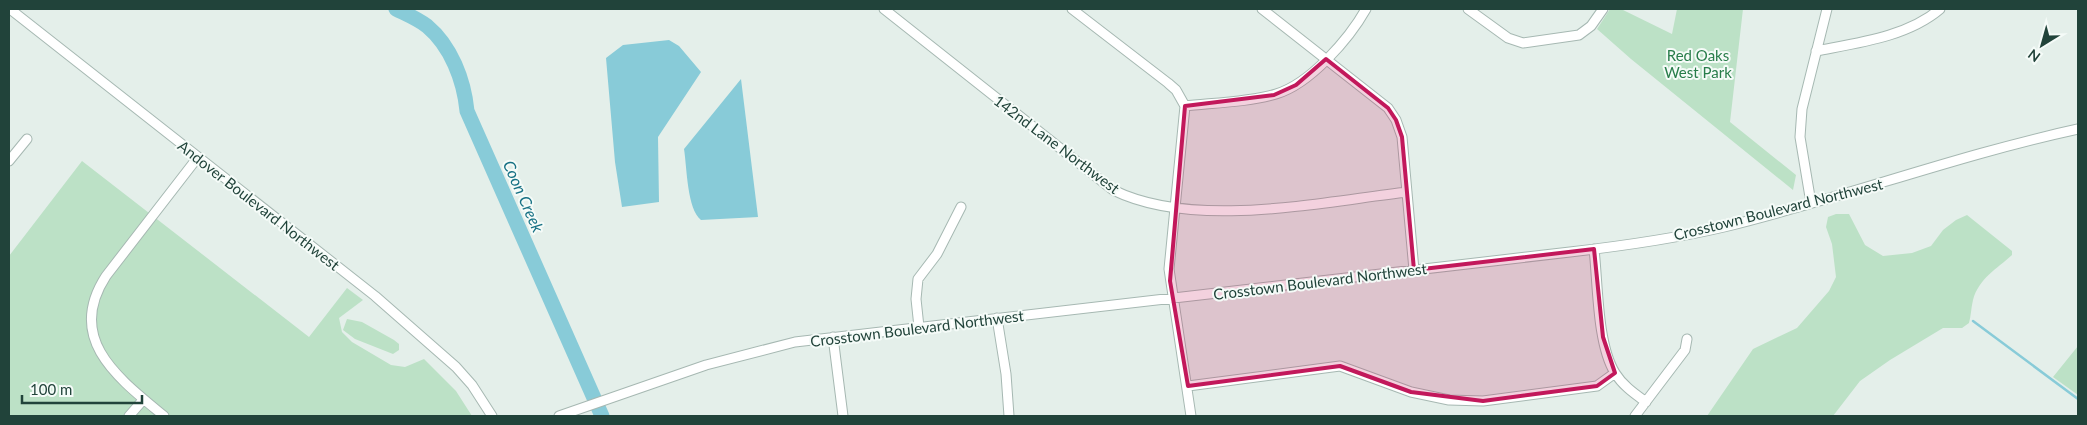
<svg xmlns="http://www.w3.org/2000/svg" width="2087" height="425" viewBox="0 0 2087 425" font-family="Lato,sans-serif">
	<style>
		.green { fill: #bce1c6 }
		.water { fill: #88cbd8 }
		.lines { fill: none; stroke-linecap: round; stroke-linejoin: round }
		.stream { stroke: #88cbd8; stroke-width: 2.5 }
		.river { stroke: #88cbd8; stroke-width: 15 }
		.minor-casing { stroke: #a6b8b2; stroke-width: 11 }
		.minor { stroke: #fff; stroke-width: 9 }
		.marked { fill: #c2185b; fill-opacity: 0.2; stroke: #c2185b; stroke-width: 4; stroke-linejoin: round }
		.labels { text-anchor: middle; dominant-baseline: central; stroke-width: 4; stroke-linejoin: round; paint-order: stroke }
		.park-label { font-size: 15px; fill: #287d4a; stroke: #f5fbf8 }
		.street-label { font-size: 15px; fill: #21433a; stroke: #f5fbf8 }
		.water-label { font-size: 16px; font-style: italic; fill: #167184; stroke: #f5fbf8 }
	</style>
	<rect width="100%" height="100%" fill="#e4efea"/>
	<path class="green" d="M1610,9H1621L1672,34L1677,9H1743L1730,122L1796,175L1793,190L1631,59L1597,29Z
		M82,161L309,337L347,288L363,300L339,318L342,332L352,342L391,365L405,367L424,359L456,391L472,416H9V256Z
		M1836,214H1849L1865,245L1883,256L1912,253L1931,246L1943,230L1956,220L1967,215L2012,251V255C1997,269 1979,278 1973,300C1971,308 1971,316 1969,323L1962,328H1943L1890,360L1860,381L1833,416H1707L1753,349L1797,328L1829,291L1836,277L1832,244L1826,227L1828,217Z
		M347,319L362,322L394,340L399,344V350L393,354L355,339L343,330Z
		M2078,346V395L2053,377Z"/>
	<path class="water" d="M669,40L679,46L701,72L658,137L659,202L622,207L615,162L606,58L623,45Z
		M741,79L758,217L701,220C687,209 687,168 684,149Z"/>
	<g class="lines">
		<path class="stream" d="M1973,321L2078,399"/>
		<path class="river" d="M396,9C406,14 418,19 427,26C451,46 464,80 467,111L602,416"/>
		<g class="minor-casing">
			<path id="minor" d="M10,9L375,296L456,367L472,385L492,416
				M884,9L1113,190C1194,230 1320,202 1407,192
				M1072,9L1168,83L1176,90L1185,106L1169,269L1191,416
				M1262,9L1388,108L1396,120L1402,137L1414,270
				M1468,9L1508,38L1523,43L1579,35L1591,26L1603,9
				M1816,51C1857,43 1907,37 1940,9
				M1185,106C1212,103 1250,102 1276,94C1310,84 1349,39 1366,9
				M9,161L27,139
				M1811,203L1800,137L1802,109L1827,9
				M1594,249C1598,284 1597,344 1615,373C1623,386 1635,394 1646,402
				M997,318L1006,374L1009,416
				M919,327L916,299L918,279L937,254L961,207
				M833,337L843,416
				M1188,386L1340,366L1411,392L1449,400L1483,401L1597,386L1615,373
				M129,416L143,400
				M164,416C118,378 65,339 106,276L198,157
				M559,416L706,365L795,342L1570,252C1622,246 1673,239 1724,227C1843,198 1958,155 2078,129
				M1635,416L1685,350L1687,339"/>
		</g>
		<use href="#minor" class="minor"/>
	</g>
	<path class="marked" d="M1326,59L1388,108L1396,120L1402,137L1414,270L1594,249L1603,337L1615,373L1597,386L1483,401L1411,392L1340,366L1188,386L1170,281L1185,106L1274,95L1296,85Z"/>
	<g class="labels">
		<g class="park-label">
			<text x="1698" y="55">Red Oaks<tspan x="1698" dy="17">West Park</tspan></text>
		</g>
		<g class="street-label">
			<text transform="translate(1057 144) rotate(37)">142nd Lane Northwest</text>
			<text transform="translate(259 205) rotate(38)">Andover Boulevard Northwest</text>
			<text transform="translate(1778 209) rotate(-14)">Crosstown Boulevard Northwest</text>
			<text transform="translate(1320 281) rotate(-7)">Crosstown Boulevard Northwest</text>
			<text transform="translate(917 328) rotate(-7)">Crosstown Boulevard Northwest</text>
		</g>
		<g class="water-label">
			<text transform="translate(524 196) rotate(66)">Coon Creek</text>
		</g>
	</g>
	<rect width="2087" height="425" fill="none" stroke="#21433a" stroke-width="20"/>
	<g transform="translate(2042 45) rotate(217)" stroke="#f5fbf8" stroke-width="4" paint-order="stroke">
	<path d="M0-4L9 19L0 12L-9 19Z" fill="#21433a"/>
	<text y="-8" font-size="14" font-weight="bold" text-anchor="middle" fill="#21433a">N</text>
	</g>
	<path d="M22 395v8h120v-8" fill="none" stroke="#21433a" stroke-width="2.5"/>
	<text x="30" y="395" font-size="15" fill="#21433a" stroke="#f5fbf8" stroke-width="4" paint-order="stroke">100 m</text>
</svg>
